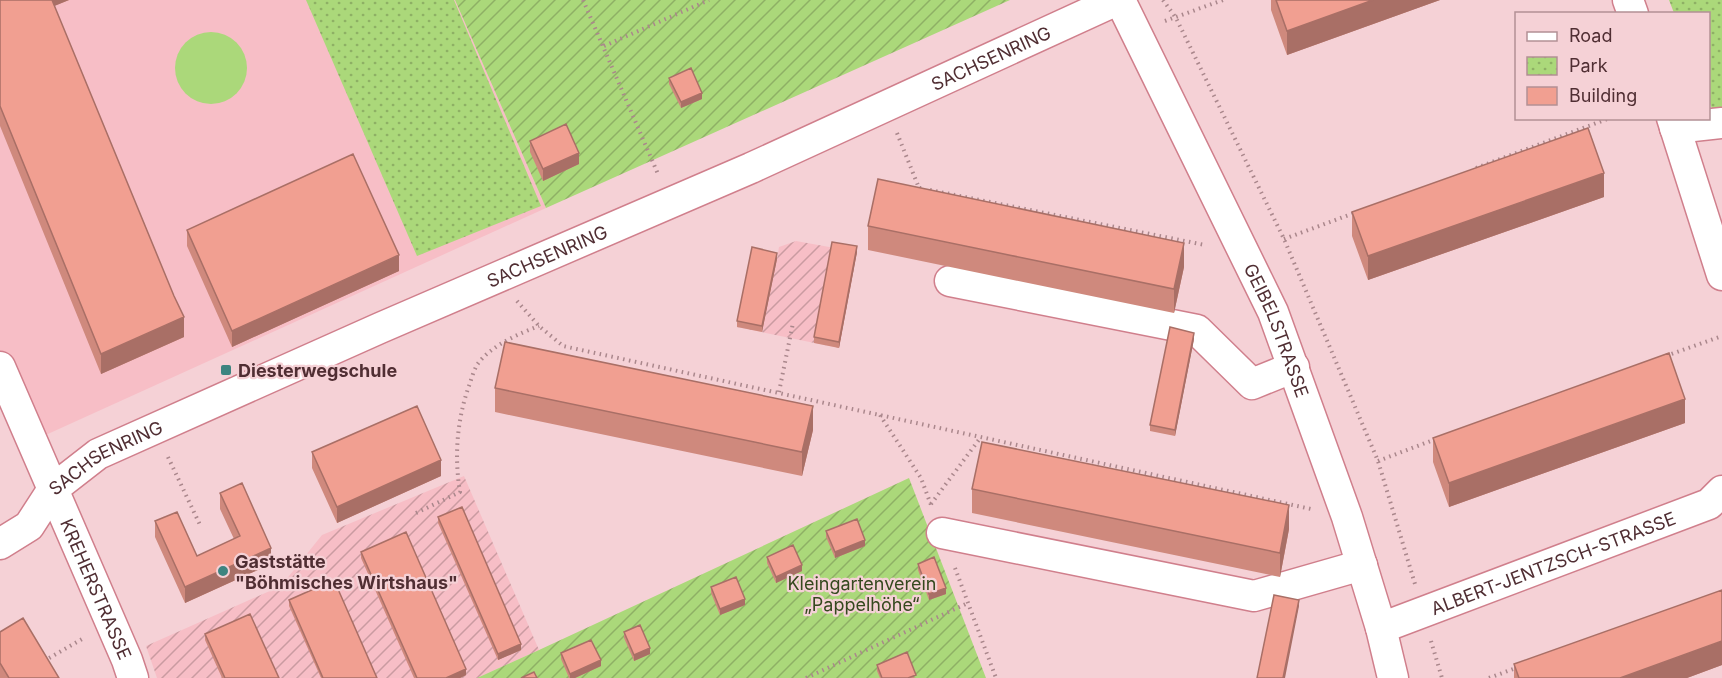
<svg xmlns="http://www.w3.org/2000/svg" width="1722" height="678" viewBox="0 0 1722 678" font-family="Inter,sans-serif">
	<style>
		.built { fill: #f7bec6 }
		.industrial { fill: url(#industrial-furrows) }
		.grass { fill: #abd87a }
		.park { fill: url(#park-dots) }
		.garden { fill: url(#garden-furrows) }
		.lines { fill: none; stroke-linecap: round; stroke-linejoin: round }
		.minor-casing { stroke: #d07f8c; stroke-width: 33 }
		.path { stroke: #aa878c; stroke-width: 4; stroke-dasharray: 1.5 4.5; stroke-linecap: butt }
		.minor { stroke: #fff; stroke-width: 30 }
		.wall { fill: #cf897d }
		.shaded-wall { fill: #a96f66 }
		.building { fill: #f19f91; stroke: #a96f66; stroke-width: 1.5 }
		.poi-dot { fill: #3d8480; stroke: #f5d1d6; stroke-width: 2 }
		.labels { text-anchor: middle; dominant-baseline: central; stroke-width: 4.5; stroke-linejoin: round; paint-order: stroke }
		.street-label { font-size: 18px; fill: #502e33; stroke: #f5d1d6 }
		.poi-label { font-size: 18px; font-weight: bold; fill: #502e33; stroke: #f5d1d6; text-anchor: start }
		.park-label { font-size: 18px; fill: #35491e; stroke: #f5d1d6 }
	</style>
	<defs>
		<pattern id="industrial-furrows" width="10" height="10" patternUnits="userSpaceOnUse" patternTransform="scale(1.5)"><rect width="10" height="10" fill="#f7bec6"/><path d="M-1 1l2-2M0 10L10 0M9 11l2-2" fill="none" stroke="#ca9ba1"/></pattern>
		<pattern id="park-dots" width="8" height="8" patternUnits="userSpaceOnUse" patternTransform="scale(1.5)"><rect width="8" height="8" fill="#abd87a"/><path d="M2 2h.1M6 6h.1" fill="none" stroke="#8eb065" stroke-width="1.8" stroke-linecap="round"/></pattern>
		<pattern id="garden-furrows" width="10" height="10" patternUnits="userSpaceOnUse" patternTransform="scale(1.5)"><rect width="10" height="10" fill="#abd87a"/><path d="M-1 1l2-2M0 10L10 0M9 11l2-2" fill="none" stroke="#8eb065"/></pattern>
	</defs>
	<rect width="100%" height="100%" fill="#f5d1d6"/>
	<path class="built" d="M0,0H455L546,208L39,438L0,354Z"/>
	<path class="industrial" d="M796,241L857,252L839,348L737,327L752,254L777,259L779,247Z
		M464,476L539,650L477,678H157L146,646L281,586L322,535Z"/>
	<path class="grass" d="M175 68a36 36 0 1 1 72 0a36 36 0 1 1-72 0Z"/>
	<path class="park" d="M306,0H454L541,206L417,256Z
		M1669,0H1722V110L1713,111L1709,101L1708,14L1674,13Z"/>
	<path class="garden" d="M455,0H1010L546,208Z
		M909,478L986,678H477L539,650Z"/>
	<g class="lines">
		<g class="minor-casing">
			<g id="minor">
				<path id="s1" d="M1120,0L1273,312L1347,517L1381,628L1393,678"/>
				<path d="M1628,0L1633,14"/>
				<path d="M1672,118L1722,275"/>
				<path d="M1675,128L1722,123"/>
				<path d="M950,281L1197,330L1252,384L1294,367"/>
				<path id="s2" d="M0,367L127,660L133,678"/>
				<path d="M942,533L1254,596L1362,565"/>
				<path id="s3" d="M0,544L29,526L53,489L98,454L380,328L751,168L1117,0"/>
				<path id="s4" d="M1381,628L1709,504L1722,491"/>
			</g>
		</g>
		<path class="path" d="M583,0L658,174
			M1163,0L1176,18L1284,239L1378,461L1415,584
			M1165,21L1223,0
			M604,46L709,0
			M897,133L919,188H922
			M1476,168L1610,118
			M930,190L1205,245
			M1284,239L1357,212
			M517,301L539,326L563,346L1311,509
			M1666,356L1722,336
			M779,392L793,323
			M880,415L921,478L931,505
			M168,457L201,527
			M1378,461L1436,439
			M931,504L981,437
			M416,513L460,492C454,456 457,418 470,383C472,377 474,370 477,365C490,346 518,334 539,326
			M955,568L996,678
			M1431,641L1442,678
			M44,661L84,638
			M806,678L968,603
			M1489,678L1516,668"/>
		<use href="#minor" class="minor"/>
	</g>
	<path class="wall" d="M0,0H69L54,6L184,337L101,374L0,126Z
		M1271,0H1440L1287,55L1271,10Z
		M669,78L702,99L681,108L669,84Z
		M530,141L579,164L543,181L530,152Z
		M1604,197L1368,280L1352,236V212Z
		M868,226L1184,267L1174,313L868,250Z
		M187,230L399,271L232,347L187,246Z
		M857,252L839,348L814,343V337Z
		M777,259L762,332L737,327V321Z
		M1194,339L1175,436L1150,431V425Z
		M495,388L813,430L802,476L495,412Z
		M1685,423L1449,507L1433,462V438Z
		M312,452L441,476L337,523L312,468Z
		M972,489L1289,529L1280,577L972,513Z
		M220,493L271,564L185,603L155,537V521L197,556L234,539L220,509Z
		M438,517L521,650L498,660L438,523Z
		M826,531L865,546L835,558L826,537Z
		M361,552L466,675L460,678H414L361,558Z
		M767,557L802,571L776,583L767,563Z
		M918,564L946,594L929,600L918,570Z
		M711,587L745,605L720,615L711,593Z
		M289,600L377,678H321L289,606Z
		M0,632L59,678H0Z
		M624,632L650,654L634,661L624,638Z
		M205,634L279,678H222L205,640Z
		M561,653L601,666L575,678H569L561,659Z
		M1514,664L1722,665L1687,678H1514Z
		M877,665L916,678H880L877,671Z"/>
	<path class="shaded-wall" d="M47,0H69L47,9Z
		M1373,0H1440L1287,55V31Z
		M702,93V99L681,108V102Z
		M579,153V164L543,181V169Z
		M1604,173V197L1368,280V256Z
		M1184,243V267L1174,313V289Z
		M857,246V252L839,348V342Z
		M777,253V259L762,332V326Z
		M399,255V271L232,347V331Z
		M184,317V337L101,374V354Z
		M1194,333V339L1175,436V430Z
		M1685,399V423L1449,507V483Z
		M813,406V430L802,476V452Z
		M441,460V476L337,523V507Z
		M1289,505V529L1280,577V553Z
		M865,540V546L835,558V552Z
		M271,548V564L185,603V587Z
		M802,565V571L776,583V577Z
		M946,588V594L929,600V594Z
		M745,599V605L720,615V609Z
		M1299,600V606L1285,678H1283Z
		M1722,641V665L1687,678H1620Z
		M521,644V650L498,660V654Z
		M650,648V654L634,661V655Z
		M601,660V666L575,678H570V674Z
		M466,669V675L460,678H446Z"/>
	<path class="building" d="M0,0H52L174,296L184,317L101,354L0,106Z
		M1276,0H1373L1287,31Z
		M691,68L702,93L681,102L669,78Z
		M566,124L579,153L543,169L530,141Z
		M1588,128L1604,173L1368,256L1352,212Z
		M353,154L399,255L232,331L187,230Z
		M878,179L1184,243L1174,289L868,226Z
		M832,242L857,246L839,342L814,337Z
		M752,247L777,253L762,326L737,321Z
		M1170,327L1194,333L1175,430L1150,425Z
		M505,342L813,406L802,452L495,388Z
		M1669,353L1685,399L1449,483L1433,438Z
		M417,406L441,460L337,507L312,452Z
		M982,442L1289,505L1280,553L972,489Z
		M242,483L271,548L185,587L155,521L177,512L197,556L240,536L220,493Z
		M462,507L521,644L498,654L438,517Z
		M857,519L865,540L835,552L826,531Z
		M406,532L466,669L446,678H417L361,552Z
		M793,545L802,565L776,577L767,557Z
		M934,557L946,588L929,594L918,564Z
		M736,577L745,599L720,609L711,587Z
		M334,580L377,678H323L289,600Z
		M1722,590V641L1620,678H1519L1514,664Z
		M1274,595L1299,600L1283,678H1257Z
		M250,614L279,678H225L205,634Z
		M23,618L59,678H9L0,663V632Z
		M640,625L650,648L634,655L624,632Z
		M591,640L601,660L570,674L561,653Z
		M907,652L916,675L908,678H882L877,665Z
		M534,672L537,678H521Z"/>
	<g class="poi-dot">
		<rect x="220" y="364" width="12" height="12" rx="3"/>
		<circle cx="223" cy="571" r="6"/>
	</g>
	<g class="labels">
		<g class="street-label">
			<text stroke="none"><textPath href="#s3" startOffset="1112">SACHSENRING</textPath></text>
			<text stroke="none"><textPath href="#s3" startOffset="626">SACHSENRING</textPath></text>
			<text stroke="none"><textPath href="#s1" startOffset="366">GEIBELSTRASSE</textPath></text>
			<text stroke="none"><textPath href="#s3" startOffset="140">SACHSENRING</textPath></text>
			<text stroke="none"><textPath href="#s4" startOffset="184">ALBERT-JENTZSCH-STRASSE</textPath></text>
			<text stroke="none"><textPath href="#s2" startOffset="242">KREHERSTRASSE</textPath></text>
		</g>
		<g class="poi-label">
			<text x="238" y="370">Diesterwegschule</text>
			<text x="235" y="561">Gaststätte<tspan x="235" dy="21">"Böhmisches Wirtshaus"</tspan></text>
		</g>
		<g class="park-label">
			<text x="862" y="583">Kleingartenverein<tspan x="862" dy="21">„Pappelhöhe“</tspan></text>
		</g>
	</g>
	<rect x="1515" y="12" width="195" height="108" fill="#f5d1d6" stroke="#b39095" stroke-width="1.5"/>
	<rect x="1527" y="32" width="30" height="9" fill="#ffffff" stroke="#b39095" stroke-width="1.5"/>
	<text x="1569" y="42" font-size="18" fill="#502e33">Road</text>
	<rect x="1527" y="57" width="30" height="18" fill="url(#park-dots)" stroke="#b39095" stroke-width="1.5"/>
	<text x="1569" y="72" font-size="18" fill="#502e33">Park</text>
	<rect x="1527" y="87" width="30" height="18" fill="#f19f91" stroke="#b39095" stroke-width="1.5"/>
	<text x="1569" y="102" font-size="18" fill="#502e33">Building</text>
</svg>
